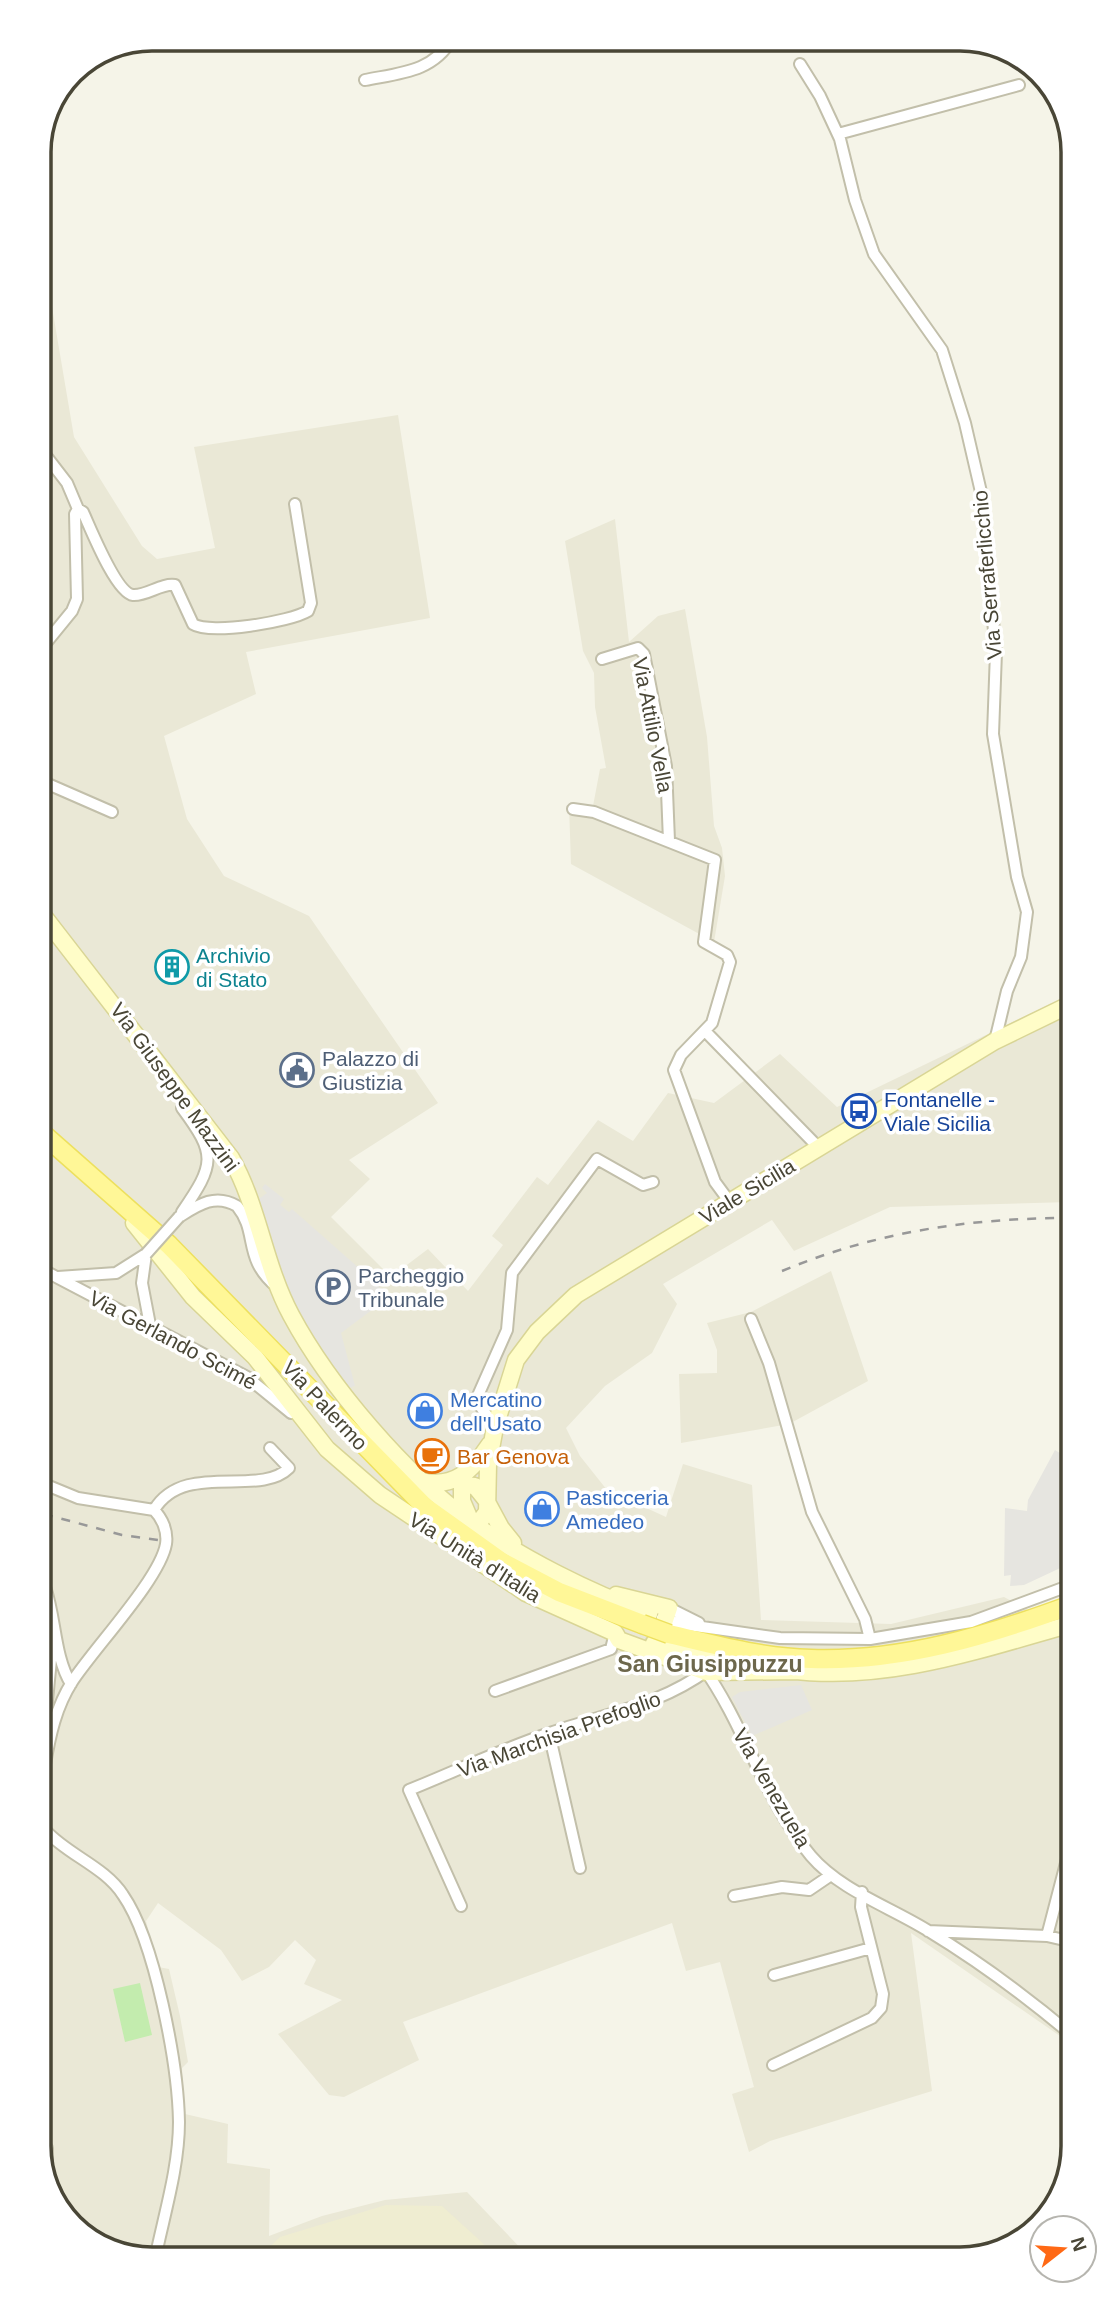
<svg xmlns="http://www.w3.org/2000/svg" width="1112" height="2298" viewBox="0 0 1112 2298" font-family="Arial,sans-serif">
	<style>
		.residential { fill: #eae8d6 }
		.education { fill: #efedd1 }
		.green { fill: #c3ecae }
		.parking { fill: #e6e5e0 }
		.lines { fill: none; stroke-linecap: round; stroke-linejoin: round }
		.street-casing { stroke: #c2bfaa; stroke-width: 14 }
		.secondary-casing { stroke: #d9d595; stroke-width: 19 }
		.primary-casing { stroke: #ede05e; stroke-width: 21 }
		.street { stroke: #fff; stroke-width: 10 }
		.secondary { stroke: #fffdc8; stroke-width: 16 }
		.primary { stroke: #fff797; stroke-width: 18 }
		.rail { stroke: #989898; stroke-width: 2.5; stroke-dasharray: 9 9; stroke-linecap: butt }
		.street-bridge-casing { stroke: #c2bfaa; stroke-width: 14; stroke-linecap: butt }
		.primary-bridge-casing { stroke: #ede05e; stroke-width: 21; stroke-linecap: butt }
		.street-bridge { stroke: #fff; stroke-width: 10 }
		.primary-bridge { stroke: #fff797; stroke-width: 18 }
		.labels { text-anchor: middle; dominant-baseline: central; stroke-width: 7; stroke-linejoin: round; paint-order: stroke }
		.street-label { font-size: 21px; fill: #494636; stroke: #fff }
		.culture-label { font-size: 21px; fill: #0d838f; stroke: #fff; text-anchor: start }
		.service-label { font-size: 21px; fill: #4e5e75; stroke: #fff; text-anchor: start }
		.transit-label { font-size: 21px; fill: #164399; stroke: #fff; text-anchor: start }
		.shop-label { font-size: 21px; fill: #366cbe; stroke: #fff; text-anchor: start }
		.food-label { font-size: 21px; fill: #c56008; stroke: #fff; text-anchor: start }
		.neighbourhood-label { font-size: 23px; font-weight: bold; fill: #6d674c; stroke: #fff }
		.rim { fill: none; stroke: #494636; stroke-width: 3.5 }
	</style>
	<rect width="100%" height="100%" fill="#f5f4e8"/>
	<path class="residential" d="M39,230L74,437L142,546L157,559L215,548L194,447L398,415L430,618L246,652L256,694L164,736L187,819L224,876L309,916L438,1103L349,1160L370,1179L331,1217L391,1277L428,1249L468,1291L503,1245L492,1236L537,1177L548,1185L598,1120L633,1141L668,1093L714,1103L780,1054L837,1107L1069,995L1070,1202L890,1207L794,1251L772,1220L663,1284L677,1304L652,1353L605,1386L566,1428L580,1456L607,1490L666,1517L683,1464L752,1485L761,1620L891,1624L1004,1597L1071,1633L1073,2045L911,1933L932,2091L770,2141L749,2152L732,2094L754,2087L720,1962L686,1971L672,1923L403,2022L419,2060L344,2097L329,2095L278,2034L342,2000L304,1984L316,1960L295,1940L269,1967L242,1981L221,1950L158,1903L146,1921L158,1967L169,1969L180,2016L188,2062L182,2068L185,2114L228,2124L227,2163L270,2169L269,2236L322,2216L385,2200L467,2192L528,2256L145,2259L89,2240L47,2189L44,1495L49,1481L44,1478Z
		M615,519L629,642L658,616L685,609L707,737L714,826L722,848L725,876L714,942L571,864L569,805L593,806L600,769L606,768L595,707L594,673L583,651L565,541Z
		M831,1271L868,1381L789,1424L681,1443L679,1374L717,1373V1350L707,1323L751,1312Z"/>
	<path class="education" d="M386,2205L442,2206L497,2256L258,2258L280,2237Z"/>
	<path class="green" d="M140,1983L152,2035L125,2042L113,1989Z"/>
	<path class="parking" d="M265,1184L284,1199L280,1205L289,1212L292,1209L377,1284L388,1298L341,1333L355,1386L348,1388L308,1331L288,1291L256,1201L267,1193L262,1188Z
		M1055,1450L1071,1460V1563L1024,1585L1010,1586L1011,1575L1004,1576L1005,1508L1027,1511L1028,1500Z
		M801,1685L812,1710L752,1736L732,1697L740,1692Z"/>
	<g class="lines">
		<g class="street-casing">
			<path id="street" d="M800,64L820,96L840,139L855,200L874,254L942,350L965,423L981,492L996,652L993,734L1017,877L1027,912L1021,957L1007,991L995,1041
				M365,80C400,73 433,72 452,39
				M838,134L1019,85
				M40,448L67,483L78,509
				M41,649L72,611L77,599L75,514L78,509L83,512C90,527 116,593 133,595C147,596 161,583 175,585L193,624C210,635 290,622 308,611L311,603L295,504
				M602,659L638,648L644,654L666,766L669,841
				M41,781L112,812
				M573,809L594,812L715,860L704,942L727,955L730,962L712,1023L681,1055L674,1070L715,1182L729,1201
				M706,1032L819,1148
				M182,1212C215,1164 217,1155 182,1108L183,1096
				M179,1217C198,1205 215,1193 237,1206C259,1233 242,1258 277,1287
				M146,1254L142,1283L150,1325
				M43,1270L247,1377L291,1413
				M58,1277L116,1273L146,1254
				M751,1319L769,1363L812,1512L865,1619L870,1639
				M495,1427L476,1400L507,1330L512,1273L597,1159L643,1185L653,1182
				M44,1484L78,1498L154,1510C162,1518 168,1531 166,1544C160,1579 94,1648 72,1682C56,1707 50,1735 45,1764
				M154,1510C184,1460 259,1498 289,1468L270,1448
				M45,1587C56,1618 54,1656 71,1684
				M669,1608L699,1623
				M662,1618L681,1624L780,1638L870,1639L971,1622L1071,1585
				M703,1667C745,1726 764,1800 811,1856C840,1890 890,1907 927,1930C978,1961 1027,1997 1073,2036
				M495,1691L611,1649L615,1633
				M45,1721L53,1639
				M549,1733L580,1868
				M46,1831C68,1855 105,1867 123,1895C155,1941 178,2065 179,2122C179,2167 164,2215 155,2259
				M734,1896L782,1887L809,1890L831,1875
				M461,1906L409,1790C456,1771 502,1749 550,1733C607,1713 659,1706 709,1669
				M928,1931L1047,1936L1073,1942
				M1047,1936L1072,1840
				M774,1975L871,1948
				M773,2065L872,2018L881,2008L883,1994L861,1907L862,1892
				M47,2148V2163"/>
		</g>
		<g class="secondary-casing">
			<path id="secondary" d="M42,914L231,1158C259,1207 264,1265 291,1315C329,1386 405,1475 471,1522C523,1559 589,1592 649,1614
				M134,1223L193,1297L255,1357L327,1449L380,1495L526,1593L615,1633L619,1640L706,1672L797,1671
				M421,1481C454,1489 472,1471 490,1444
				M487,1501L475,1486L462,1485V1501L471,1522L480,1521L487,1512L488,1465L495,1427L516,1360L537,1332L576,1295L995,1041L1069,1005
				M487,1502L501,1528L513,1543
				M616,1595L669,1608L658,1641
				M654,1643L755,1666
				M788,1670C885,1683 979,1650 1071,1624"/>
		</g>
		<g class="primary-casing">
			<path id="primary" d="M43,1134L169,1245L425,1507L502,1562L559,1592L642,1624
				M669,1634C715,1645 763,1658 811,1659C901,1662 987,1636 1071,1605"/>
		</g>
		<use href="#street" class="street"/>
		<use href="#secondary" class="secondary"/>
		<use href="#primary" class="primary"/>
		<path class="rail" d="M782,1271C875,1232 969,1218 1070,1218
			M44,1514L122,1535L158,1540"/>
		<g class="street-bridge-casing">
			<path id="street-bridge" d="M146,1254L179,1217"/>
		</g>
		<g class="primary-bridge-casing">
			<path id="primary-bridge" d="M642,1624L669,1634"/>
		</g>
		<use href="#street-bridge" class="street-bridge"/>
		<use href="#primary-bridge" class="primary-bridge"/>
	</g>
	<defs>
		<g id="building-ring" transform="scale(1.75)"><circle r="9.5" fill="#fff" stroke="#0f9aa8" stroke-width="1.5"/><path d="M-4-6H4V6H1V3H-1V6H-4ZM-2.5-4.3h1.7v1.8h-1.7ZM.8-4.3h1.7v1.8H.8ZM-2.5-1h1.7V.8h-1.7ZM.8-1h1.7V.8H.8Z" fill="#0f9aa8"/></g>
		<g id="civic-ring" transform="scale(1.75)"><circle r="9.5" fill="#fff" stroke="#5c6f8a" stroke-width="1.5"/><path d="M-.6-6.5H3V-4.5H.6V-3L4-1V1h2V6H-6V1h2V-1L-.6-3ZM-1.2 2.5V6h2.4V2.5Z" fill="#5c6f8a"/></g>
		<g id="bus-ring" transform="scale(1.75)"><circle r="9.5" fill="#fff" stroke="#1a4fb4" stroke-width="1.5"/><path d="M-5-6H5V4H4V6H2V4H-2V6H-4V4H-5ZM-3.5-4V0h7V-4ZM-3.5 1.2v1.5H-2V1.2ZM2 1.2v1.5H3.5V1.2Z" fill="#1a4fb4"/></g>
		<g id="parking-ring" transform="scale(1.75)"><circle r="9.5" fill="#fff" stroke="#5c6f8a" stroke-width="1.5"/><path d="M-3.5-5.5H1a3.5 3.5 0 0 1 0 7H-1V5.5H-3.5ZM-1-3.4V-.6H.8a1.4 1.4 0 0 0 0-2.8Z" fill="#5c6f8a"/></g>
		<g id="shop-ring" transform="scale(1.75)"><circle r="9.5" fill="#fff" stroke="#3f7fe0" stroke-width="1.5"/><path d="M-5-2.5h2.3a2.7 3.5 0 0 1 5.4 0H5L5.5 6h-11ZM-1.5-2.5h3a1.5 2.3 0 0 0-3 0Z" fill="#3f7fe0"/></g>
		<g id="cafe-ring" transform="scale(1.75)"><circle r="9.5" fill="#fff" stroke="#e8710a" stroke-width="1.5"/><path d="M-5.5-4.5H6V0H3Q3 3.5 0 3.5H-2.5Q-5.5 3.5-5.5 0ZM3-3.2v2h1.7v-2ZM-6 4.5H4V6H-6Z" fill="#e8710a"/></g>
	</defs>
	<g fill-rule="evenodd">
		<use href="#building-ring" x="172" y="967"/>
		<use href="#civic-ring" x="297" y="1070"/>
		<use href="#bus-ring" x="859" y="1111"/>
		<use href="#parking-ring" x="333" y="1287"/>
		<use href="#shop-ring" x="425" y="1411"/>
		<use href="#cafe-ring" x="432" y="1456"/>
		<use href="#shop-ring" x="542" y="1509"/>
	</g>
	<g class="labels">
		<g class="street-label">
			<text transform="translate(987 575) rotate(-95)">Via Serraferlicchio</text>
			<text transform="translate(653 725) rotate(79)">Via Attilio Vella</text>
			<text transform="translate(175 1087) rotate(54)">Via Giuseppe Mazzini</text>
			<text transform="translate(747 1191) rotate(-31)">Viale Sicilia</text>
			<text transform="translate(173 1340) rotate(28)">Via Gerlando Scimé</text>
			<text transform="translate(325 1405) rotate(47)">Via Palermo</text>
			<text transform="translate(475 1557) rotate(32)">Via Unità d'Italia</text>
			<text transform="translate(559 1734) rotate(-20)">Via Marchisia Prefoglio</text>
			<text transform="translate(772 1788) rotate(60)">Via Venezuela</text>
		</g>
		<g class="culture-label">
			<text x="196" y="955">Archivio<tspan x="196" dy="24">di Stato</tspan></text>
		</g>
		<g class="service-label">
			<text x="322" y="1058">Palazzo di<tspan x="322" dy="24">Giustizia</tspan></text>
			<text x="358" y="1275">Parcheggio<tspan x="358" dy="24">Tribunale</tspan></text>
		</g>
		<g class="transit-label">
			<text x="884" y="1099">Fontanelle -<tspan x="884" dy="24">Viale Sicilia</tspan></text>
		</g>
		<g class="shop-label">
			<text x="450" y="1399">Mercatino<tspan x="450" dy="24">dell'Usato</tspan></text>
			<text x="566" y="1497">Pasticceria<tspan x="566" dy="24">Amedeo</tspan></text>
		</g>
		<g class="food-label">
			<text x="457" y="1456">Bar Genova</text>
		</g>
		<g class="neighbourhood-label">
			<text x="710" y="1664">San Giusippuzzu</text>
		</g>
	</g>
	<path d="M0 0H1112V2298H0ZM152 51H960A101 101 0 0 1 1061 152V2146A101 101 0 0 1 960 2247H152A101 101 0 0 1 51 2146V152A101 101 0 0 1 152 51Z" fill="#fff" fill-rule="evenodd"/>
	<path class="rim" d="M152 51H960A101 101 0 0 1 1061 152V2146A101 101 0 0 1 960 2247H152A101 101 0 0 1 51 2146V152A101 101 0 0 1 152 51Z"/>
	<g transform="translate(1063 2249) rotate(73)"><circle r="33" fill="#ffffff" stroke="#b6b5af" stroke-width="2"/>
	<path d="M0-5L12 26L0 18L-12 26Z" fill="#ff6915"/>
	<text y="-10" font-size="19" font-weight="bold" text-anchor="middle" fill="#494636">N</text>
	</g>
</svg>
